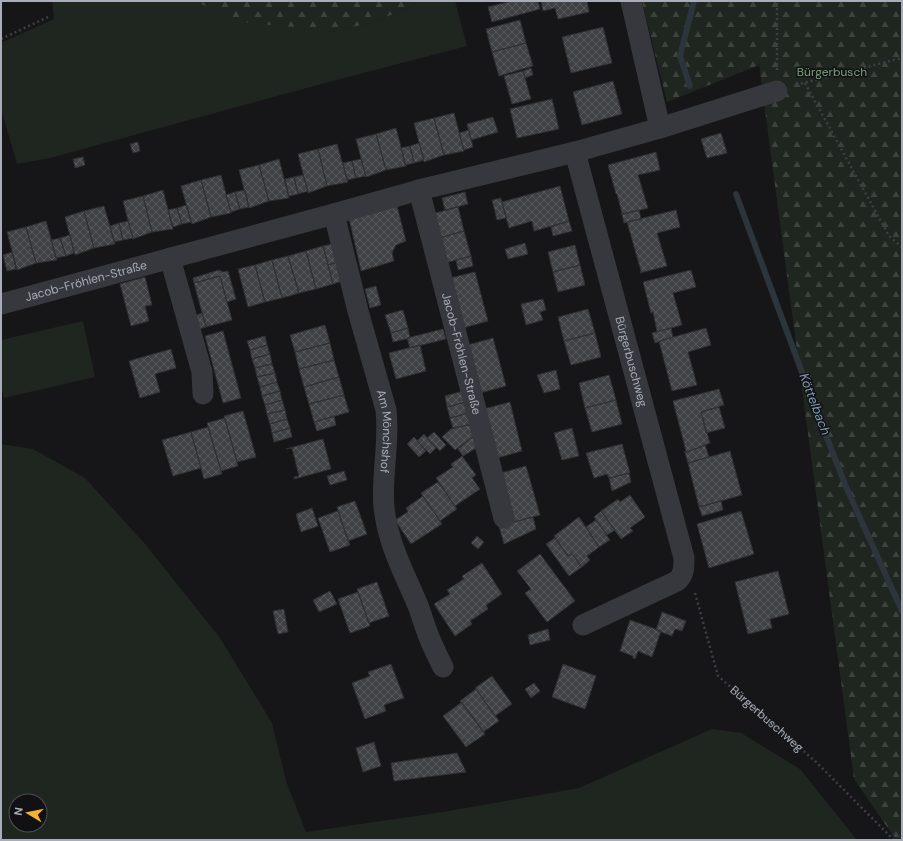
<svg xmlns="http://www.w3.org/2000/svg" width="903" height="841" viewBox="0 0 903 841" font-family="'DM Sans',sans-serif">
	<style>
		.grass { fill: #1e261f; fill-rule: evenodd }
		.forest { fill: url(#forest-firs) }
		.lines { fill: none; stroke-linecap: round; stroke-linejoin: round }
		.stream { stroke: #2c353c; stroke-width: 6 }
		.building { fill: url(#building-cross-hatch); stroke: #303034 }
		.path { stroke: #3d3f44; stroke-width: 2.5; stroke-dasharray: 2 3; stroke-linecap: butt }
		.minor { stroke: #37383d; stroke-width: 21 }
		.labels { text-anchor: middle; dominant-baseline: central; stroke-width: 3; stroke-linejoin: round; paint-order: stroke }
		.park-label { font-size: 12px; fill: #7fa381; stroke: #111113 }
		.street-label { font-size: 12px; fill: #a8adb8; stroke: #111113 }
		.water-label { font-size: 13px; font-style: italic; fill: #7f9bb3; stroke: #111113 }
	</style>
	<defs>
		<pattern id="forest-firs" width="22" height="20" patternUnits="userSpaceOnUse"><rect width="22" height="20" fill="#1e261f"/><path d="M5 1l3.5 6h-7zM16 11l3.5 6h-7z" fill="#3c433d"/></pattern>
		<pattern id="building-cross-hatch" width="8" height="8" patternUnits="userSpaceOnUse"><rect width="8" height="8" fill="#404145"/><path d="M0 0l8 8M0 8l8-8" fill="none" stroke="#595a5e"/></pattern>
	</defs>
	<rect width="100%" height="100%" fill="#161618"/>
	<path class="grass" d="M52,1H199L201,4L331,32L374,22L425,1H455L467,46L325,83L50,158L17,164L1,109V43L54,19Z
		M83,321L95,377L4,398L1,386V340Z
		M1,444L33,449L85,478L146,545L220,638L272,723L286,781L306,832L443,812L579,788L712,729L741,733L800,769L857,840H1ZM16,801H40V825H16Z"/>
	<path class="forest" d="M199,1H425L374,22L331,32L306,28L248,23L201,4Z
		M642,1H902V840H896L854,779L759,65L667,102Z"/>
	<g class="lines">
		<path class="stream" d="M690,86L680,56L694,1
			M736,194L813,402L847,489L902,611"/>
	</g>
	<path class="building" d="M512,1H538L540,9L492,22L488,7Z
		M541,1H587L589,12L558,19L555,8L543,11Z
		M520,20L526,43L492,52L486,29Z
		M603,27L612,63L571,73L562,37Z
		M526,43L533,66L499,76L492,52Z
		M531,68L533,75L525,78L523,71Z
		M523,71L531,99L512,104L504,76Z
		M613,81L622,114L582,125L573,92Z
		M552,99L559,129L517,138L510,109Z
		M454,113L464,151L444,155L434,118Z
		M493,117L498,132L471,140L467,124Z
		M434,118L444,155L424,162L414,123Z
		M396,128L406,166L386,170L376,134Z
		M469,130L473,147L464,150L459,133Z
		M721,133L727,153L707,158L701,139Z
		M376,134L386,170L366,177L356,139Z
		M138,142L140,151L133,153L130,144Z
		M419,143L424,160L414,163L410,146Z
		M337,144L348,182L327,186L318,149Z
		M410,146L414,163L405,165L401,148Z
		M318,149L327,186L308,193L298,154Z
		M656,152L660,170L638,175L648,208L621,215L622,213L617,194H616L608,165Z
		M83,157L85,165L75,168L73,159Z
		M279,159L289,198L269,201L259,165Z
		M361,159L366,176L356,178L352,161Z
		M352,161L356,178L347,180L343,163Z
		M259,165L269,201L249,208L239,170Z
		M221,175L231,213L211,217L201,180Z
		M303,175L308,191L298,194L294,177Z
		M294,177L298,194L289,196L285,179Z
		M201,180L211,217L192,224L181,186Z
		M560,186L569,221L534,231L532,221L509,228L502,202Z
		M163,190L173,229L152,232L143,196Z
		M245,190L249,207L240,209L235,192Z
		M235,192L240,209L231,212L226,195Z
		M465,192L468,204L445,210L442,198Z
		M143,196L152,232L133,239L123,201Z
		M501,198L506,218L497,220L492,200Z
		M186,205L191,222L182,224L177,208Z
		M104,206L115,244L94,248L84,211Z
		M397,206L406,241L396,245L392,253L394,261L361,271L349,218Z
		M458,207L464,231L439,238L432,214Z
		M177,208L182,224L173,227L168,210Z
		M639,210L641,219L624,223L622,214Z
		M676,210L680,227L657,233L667,266L640,273L641,271L627,222Z
		M84,211L94,248L75,255L65,217Z
		M46,221L57,260L36,263L26,227Z
		M128,221L133,238L123,240L119,223Z
		M569,221L572,231L553,236L551,227Z
		M119,223L123,240L114,242L110,226Z
		M26,227L36,263L17,270L7,232Z
		M464,231L471,256L445,263L439,238Z
		M70,235L74,253L66,256L60,238Z
		M60,238L66,256L56,258L51,240Z
		M525,243L528,254L508,259L505,249Z
		M332,244L337,262L328,265L323,246Z
		M575,245L580,265L553,272L548,252Z
		M323,246L333,284L316,289L306,251Z
		M306,251L316,289L299,293L288,256Z
		M12,252L16,269L7,271L3,255Z
		M288,256L299,293L282,298L272,260Z
		M471,256L473,266L458,270L456,260Z
		M272,260L282,298L265,302L255,265Z
		M337,262L342,281L333,284L328,265Z
		M255,265L265,302L248,307L238,269Z
		M580,265L585,285L558,292L553,272Z
		M219,270L223,272L228,271L236,299L227,302L220,276L194,283L193,278Z
		M691,270L696,287L673,293L682,325L656,332L657,331L653,312L651,313L643,282Z
		M475,272L488,321L463,328L450,278Z
		M220,276L232,320L206,327L194,283Z
		M145,277L152,305L145,306L149,321L131,326L120,284Z
		M376,286L381,305L370,308L365,289Z
		M543,299L546,310L540,312L543,320L526,325L521,304Z
		M588,309L595,333L564,341L558,317Z
		M403,310L408,328L391,333L385,315Z
		M202,313L206,327L196,330L193,316Z
		M325,325L330,343L295,352L290,335Z
		M408,328L410,338L393,342L391,333Z
		M671,328L673,337L655,343L652,333Z
		M706,328L711,345L688,352L697,385L672,391L659,341Z
		M443,329L446,339L410,348L407,338Z
		M223,331L241,398L223,403L205,336Z
		M595,333L601,357L571,365L564,341Z
		M265,336L267,345L250,350L247,341Z
		M493,338L506,386L480,393L468,345Z
		M330,343L334,360L299,369L295,352Z
		M267,345L270,354L252,359L250,350Z
		M420,345L426,371L396,379L389,353Z
		M171,349L176,368L155,374L160,392L140,398L129,361Z
		M270,354L272,364L255,368L252,359Z
		M334,360L339,377L304,387L299,369Z
		M272,364L275,373L257,377L255,368Z
		M556,370L560,389L544,393L537,375Z
		M275,373L277,382L260,387L257,377Z
		M609,375L616,400L585,408L579,383Z
		M339,377L344,395L309,404L304,387Z
		M277,382L280,391L262,396L260,387Z
		M719,389L724,405L701,412L710,443L685,453L684,452L686,451L673,401Z
		M280,391L282,400L265,405L262,396Z
		M463,391L466,402L447,407L445,396Z
		M344,395L349,412L314,422L309,404Z
		M282,400L285,410L267,414L265,405Z
		M616,400L622,424L592,432L585,408Z
		M466,402L469,413L450,418L447,407Z
		M510,402L522,451L497,458L484,409Z
		M719,407L725,428L706,433L701,412Z
		M285,410L287,419L270,424L267,414Z
		M243,411L256,457L237,462L224,416Z
		M469,413L472,424L453,428L450,418Z
		M334,416L336,425L317,431L314,422Z
		M225,418L238,466L221,471L207,423Z
		M287,419L290,428L272,433L270,424Z
		M472,424L475,435L455,450L442,437L451,429Z
		M208,427L222,474L204,479L191,432Z
		M290,428L292,437L274,442L272,433Z
		M572,428L579,456L562,460L554,433Z
		M191,432L201,468L173,476L162,440Z
		M434,432L446,445L440,451L427,438Z
		M424,434L436,448L430,454L417,441Z
		M475,435L478,447L463,456L458,449Z
		M414,437L426,451L419,457L407,444Z
		M323,439L331,469L294,479V477L299,476L292,448L286,449Z
		M622,444L630,473L609,478L607,474L594,478L586,453Z
		M705,445L709,457L688,463L685,453Z
		M730,451L742,495L699,507L688,463Z
		M462,456L476,475L472,478L480,489L455,506L436,478L453,467L451,464Z
		M526,466L540,515L514,522L501,473Z
		M344,471L347,480L330,485L327,476Z
		M629,473L631,482L612,491L609,478Z
		M438,482L457,509L440,521L421,493Z
		M630,495L645,517L630,528L633,531L621,539L601,511L618,499L620,502Z
		M423,496L442,524L411,544L395,520L408,512L406,508Z
		M355,501L367,534L348,541L337,507Z
		M721,501L723,510L702,516L699,507Z
		M312,508L318,526L301,532L296,514Z
		M338,511L350,545L330,552L318,518Z
		M601,511L615,530L607,535L594,517Z
		M741,511L754,554L709,568L697,524Z
		M533,517L536,529L504,544L499,526Z
		M579,517L599,547L587,556L590,560L582,567L572,554L568,556L554,536Z
		M596,520L610,540L599,547L586,527Z
		M477,536L484,542L478,549L471,543Z
		M555,538L568,556L572,554L582,567L569,576L546,544Z
		M540,554L575,601L547,622L525,593L531,589L517,571Z
		M482,563L502,594L486,605L488,609L470,621L472,624L455,636L434,604L450,594L447,590L464,579L462,576Z
		M778,571L789,614L770,619L772,628L748,634L735,582Z
		M377,582L389,616L369,623L357,589Z
		M330,591L337,604L319,612L313,600Z
		M358,592L370,626L350,633L338,599Z
		M284,609L288,632L278,634L273,611Z
		M662,612L686,621L682,631L675,629L672,636L656,630Z
		M630,620L661,631L652,657L638,651L635,659L633,658V656L620,651Z
		M548,629L550,640L530,645L528,635Z
		M391,664L404,698L384,705L386,711L365,719L352,683L370,676L368,672Z
		M563,664L596,676L585,709L552,697Z
		M492,676L512,704L495,716L475,688Z
		M534,683L540,691L531,698L525,689Z
		M476,689L499,721L483,732L460,701Z
		M462,702L485,734L466,747L443,716Z
		M374,742L381,766L363,772L356,748Z
		M457,753L466,772L394,781L391,763Z"/>
	<g class="lines">
		<g class="path">
			<path d="M1,39L48,17"/>
			<path d="M777,70V1"/>
			<path d="M805,83L889,236L902,247"/>
			<path d="M796,85L902,58"/>
			<path id="s1" d="M695,593L718,676L816,762L894,840"/>
		</g>
		<g class="minor">
			<path d="M631,1L660,128"/>
			<path id="s2" d="M575,152L684,558C684,567 684,575 677,581L583,625"/>
			<path id="s3" d="M419,190L504,518"/>
			<path id="s4" d="M334,214L358,311L386,410C390,443 381,475 384,507C388,545 405,574 419,608C422,617 425,627 429,637C433,647 438,657 443,667"/>
			<path d="M170,258L202,372L203,394"/>
			<path id="s5" d="M1,304L334,214L419,190L575,152L660,128L777,91"/>
		</g>
	</g>
	<g class="labels">
		<g class="park-label">
			<text x="832" y="72">Bürgerbusch</text>
		</g>
		<g class="street-label">
			<text stroke="none"><textPath href="#s5" startOffset="88">Jacob-Fröhlen-Straße</textPath></text>
			<text stroke="none"><textPath href="#s3" startOffset="169">Jacob-Fröhlen-Straße</textPath></text>
			<text stroke="none"><textPath href="#s2" startOffset="217">Bürgerbuschweg</textPath></text>
			<text stroke="none"><textPath href="#s4" startOffset="224">Am Mönchshof</textPath></text>
			<text stroke="none"><textPath href="#s1" startOffset="151">Bürgerbuschweg</textPath></text>
		</g>
		<g class="water-label">
			<text transform="translate(815 404) rotate(69)">Köttelbach</text>
		</g>
	</g>
	<rect width="903" height="841" fill="none" stroke="#a8adb8" stroke-width="4"/>
	<g transform="translate(28 813) rotate(280)"><circle r="19" fill="#111113" stroke="#4d4f55"/>
	<path d="M0-3L7 15L0 10L-7 15Z" fill="#f2b134"/>
	<text y="-6" font-size="11" font-weight="bold" text-anchor="middle" fill="#a8adb8">N</text>
	</g>
</svg>
